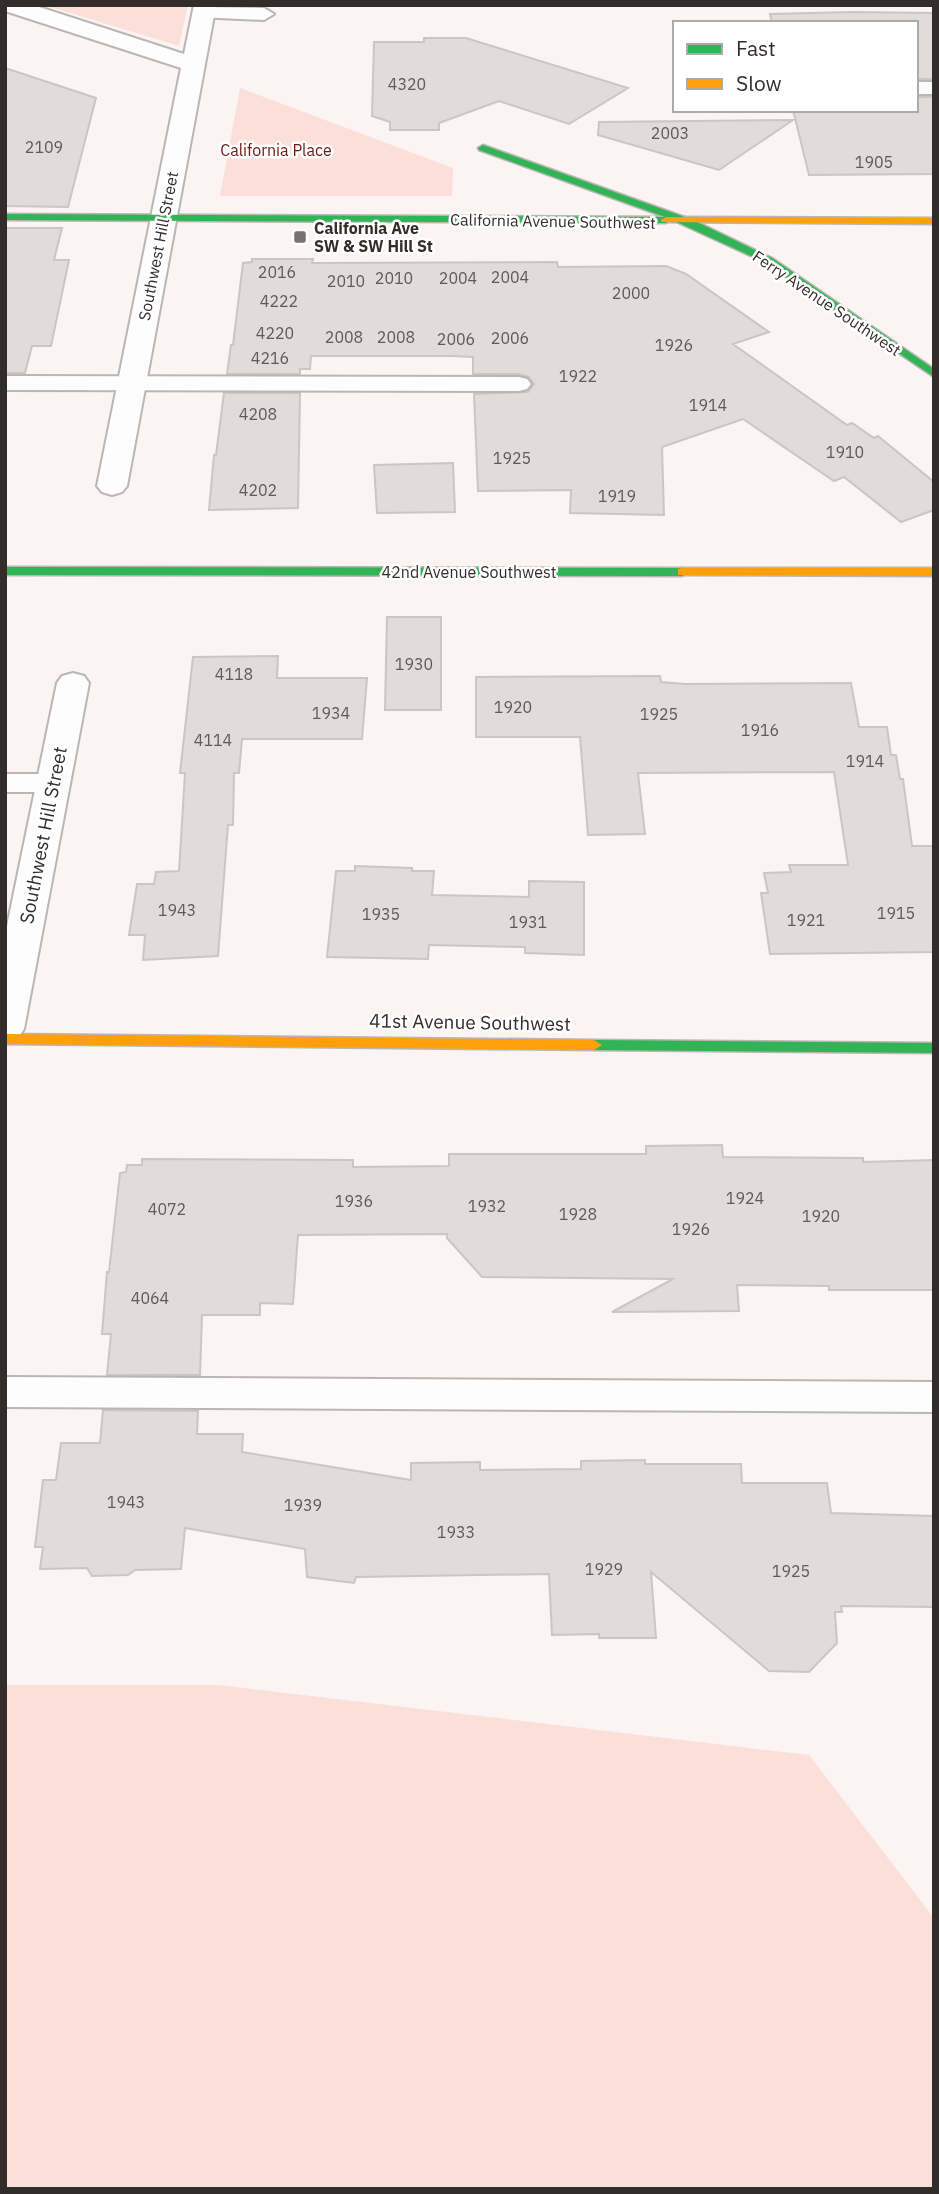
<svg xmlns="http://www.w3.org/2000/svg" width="939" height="2194" viewBox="0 0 939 2194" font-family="'IBM Plex Sans',sans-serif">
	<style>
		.green { fill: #fbdfd9 }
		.building { fill: #e1dbd9; stroke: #ccc5c4; stroke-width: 2 }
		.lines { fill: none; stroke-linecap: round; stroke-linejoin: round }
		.lane-casing { stroke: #bbb5b4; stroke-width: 4 }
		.street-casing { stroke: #bbb5b4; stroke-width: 4 }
		.fast-casing { stroke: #bbb5b4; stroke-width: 3 }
		.slow-casing { stroke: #bbb5b4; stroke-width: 3 }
		.lane { fill: #fefdfd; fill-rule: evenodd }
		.street { fill: #fefdfd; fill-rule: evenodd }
		.fast { fill: #30b455; fill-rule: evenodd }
		.slow { fill: #ff9f0a; fill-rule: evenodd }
		.poi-dot { fill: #787270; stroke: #fff; stroke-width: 2.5 }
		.labels { text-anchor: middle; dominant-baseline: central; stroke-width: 5; stroke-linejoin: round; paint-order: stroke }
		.number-label { font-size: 16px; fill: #5f5957 }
		.far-park-label { font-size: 16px; fill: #6d170e; stroke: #fff }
		.far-street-label { font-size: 16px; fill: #322c2a; stroke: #fff }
		.far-poi-label { font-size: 16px; font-weight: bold; fill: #322c2a; stroke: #fff; text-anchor: start }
		.street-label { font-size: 19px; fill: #322c2a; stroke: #fff }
	</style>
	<rect width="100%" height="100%" fill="#fbf4f2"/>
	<path class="green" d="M44,5H188L179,46Z
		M240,88L453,168L452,196H220Z
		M5,1685H219L809,1755L934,1918V2189H5Z"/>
	<path class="building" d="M850,12L934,13V79H916V23H772L770,14Z
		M424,38H466L628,88L569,124L499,101L439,123V130H390V122L372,116L374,42H424Z
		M5,68L96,98L68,207L5,206Z
		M916,97H934V174L809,175L793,110H916Z
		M793,120L719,170L598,135L599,122Z
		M5,228H62L54,260H69L51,346H32L25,373H5Z
		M252,259H313L312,263L557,262L558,267L666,266L686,274L769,332L733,344L847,425L852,423L874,438L878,436L934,482V510L901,522L844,477L834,481L743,419L662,447L664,515L570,513L571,490L478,491L474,394L528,392L534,384L529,377L519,374H473V357L452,356H311L310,369H300V374H227L231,345H233L243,263L252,262Z
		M224,393H300L298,508L209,510L214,455H216Z
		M453,463L455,512L377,513L374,465Z
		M387,617H441V710H385Z
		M278,656L277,678H367L362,739H242L239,773H234L233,825H228L218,956L143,960L145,935H129L137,884H154L156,872L179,871L185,773H180L193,657Z
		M660,676L661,682L685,684L851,683L859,727H887L891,755H896L900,779H903L912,846H934V952L770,954L761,893H768L764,873L791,872L789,865H848L834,772L638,773L645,834L588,835L580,737H476V677Z
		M355,866L412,868V871H434L432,895L529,897V881L584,882V955L525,953V947L429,945L428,959L327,957L336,871H355Z
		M722,1145L723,1157L863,1158V1162L934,1160V1290H829V1286L737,1285L739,1311L612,1312L673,1279L482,1277L447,1238V1234L298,1235L293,1304L260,1303V1315H202L200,1375H107L111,1334H102L107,1272H109L120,1173L126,1172L127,1165H142V1159L353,1160V1167L449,1166V1154H646V1146Z
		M103,1410L198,1411L197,1434H243L242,1452L411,1480V1463L480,1462V1470L581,1469V1461L645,1460V1464H741L742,1483H827L831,1513L934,1516V1607L841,1606L842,1612H835L837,1643L809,1672L769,1671L651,1572L656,1638H599V1634L552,1635L549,1574L356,1577L354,1583L307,1577L305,1549L185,1528L181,1569L135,1570L128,1575L92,1576L87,1568L40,1569L43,1547H35L43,1480H56L61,1443H100Z"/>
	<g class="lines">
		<g class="lane-casing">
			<path id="lane" d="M203,7L264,8L274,14L264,20L196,17L193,13L196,9Z
				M916,82H934V94H916Z
				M5,376L519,377L527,379L531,384L527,389L519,391L5,390Z
				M5,774H53L63,777L68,783L63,789L53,792H5Z
				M5,1377L934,1382V1412L5,1407Z"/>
		</g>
		<g class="street-casing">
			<path id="street" d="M5,5H33L184,54L194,5H216L127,486L122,492L112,495L102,492L97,486L181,68L5,11Z
				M73,673L84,676L89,683L24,1029L18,1038L5,1042V936L57,683L62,676Z"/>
		</g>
		<g class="fast-casing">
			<path id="fast" d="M483,145L693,220L772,258L934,369V377L764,262L670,219L666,223L5,220V214L665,217L479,150L478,148Z
				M5,567L682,568L688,572L682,576L5,575Z
				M594,1040L934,1043V1053L594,1050L586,1045Z"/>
		</g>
		<g class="slow-casing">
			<path id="slow" d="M666,217L934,218V224L662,222L661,220Z
				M682,568H934V576L678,575V569Z
				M5,1034L594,1040L602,1045L594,1050L5,1044Z"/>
		</g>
		<use href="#lane" class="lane"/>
		<use href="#street" class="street"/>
		<use href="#fast" class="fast"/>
		<use href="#slow" class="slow"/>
	</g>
	<rect class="poi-dot" x="293" y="230" width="14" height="14" rx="3.5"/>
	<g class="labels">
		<g class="number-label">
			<text x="407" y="84">4320</text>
			<text x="670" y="133">2003</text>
			<text x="44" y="147">2109</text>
			<text x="874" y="162">1905</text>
			<text x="277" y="272">2016</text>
			<text x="510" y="277">2004</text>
			<text x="394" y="278">2010</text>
			<text x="458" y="278">2004</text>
			<text x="346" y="281">2010</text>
			<text x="631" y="293">2000</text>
			<text x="279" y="301">4222</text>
			<text x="275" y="333">4220</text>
			<text x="344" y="337">2008</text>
			<text x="396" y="337">2008</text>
			<text x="510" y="338">2006</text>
			<text x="456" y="339">2006</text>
			<text x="674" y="345">1926</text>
			<text x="270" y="358">4216</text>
			<text x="578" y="376">1922</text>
			<text x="708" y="405">1914</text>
			<text x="258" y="414">4208</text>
			<text x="845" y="452">1910</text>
			<text x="512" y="458">1925</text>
			<text x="258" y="490">4202</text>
			<text x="617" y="496">1919</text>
			<text x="414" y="664">1930</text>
			<text x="234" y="674">4118</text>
			<text x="513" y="707">1920</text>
			<text x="331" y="713">1934</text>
			<text x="659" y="714">1925</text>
			<text x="760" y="730">1916</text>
			<text x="213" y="740">4114</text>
			<text x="865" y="761">1914</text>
			<text x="177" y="910">1943</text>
			<text x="896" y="913">1915</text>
			<text x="381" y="914">1935</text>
			<text x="806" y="920">1921</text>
			<text x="528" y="922">1931</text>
			<text x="745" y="1198">1924</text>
			<text x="354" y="1201">1936</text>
			<text x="487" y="1206">1932</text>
			<text x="167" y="1209">4072</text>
			<text x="578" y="1214">1928</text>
			<text x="821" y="1216">1920</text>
			<text x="691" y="1229">1926</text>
			<text x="150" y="1298">4064</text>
			<text x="126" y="1502">1943</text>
			<text x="303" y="1505">1939</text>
			<text x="456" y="1532">1933</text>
			<text x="604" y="1569">1929</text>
			<text x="791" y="1571">1925</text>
		</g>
		<g class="far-park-label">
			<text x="276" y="150">California Place</text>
		</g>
		<g class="far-street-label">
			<text transform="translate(553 221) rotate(1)">California Avenue Southwest</text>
			<text transform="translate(158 246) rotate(-79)">Southwest Hill Street</text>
			<text transform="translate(827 303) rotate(34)">Ferry Avenue Southwest</text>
			<text x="469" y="572">42nd Avenue Southwest</text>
		</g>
		<g class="far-poi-label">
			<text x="314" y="228">California Ave<tspan x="314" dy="18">SW &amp; SW Hill St</tspan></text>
		</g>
		<g class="street-label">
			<text transform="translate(43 835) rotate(-79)">Southwest Hill Street</text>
			<text transform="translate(470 1022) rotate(1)">41st Avenue Southwest</text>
		</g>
	</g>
	<rect width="939" height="2194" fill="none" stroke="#322c2a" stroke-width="14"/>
	<rect x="673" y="21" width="245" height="91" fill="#ffffff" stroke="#adabaa" stroke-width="2"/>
	<rect x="687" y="44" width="35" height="10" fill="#30b455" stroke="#adabaa" stroke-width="2"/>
	<text x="736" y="56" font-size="21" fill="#322c2a">Fast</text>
	<rect x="687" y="79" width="35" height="10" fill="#ff9f0a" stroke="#adabaa" stroke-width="2"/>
	<text x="736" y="91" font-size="21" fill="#322c2a">Slow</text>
</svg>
